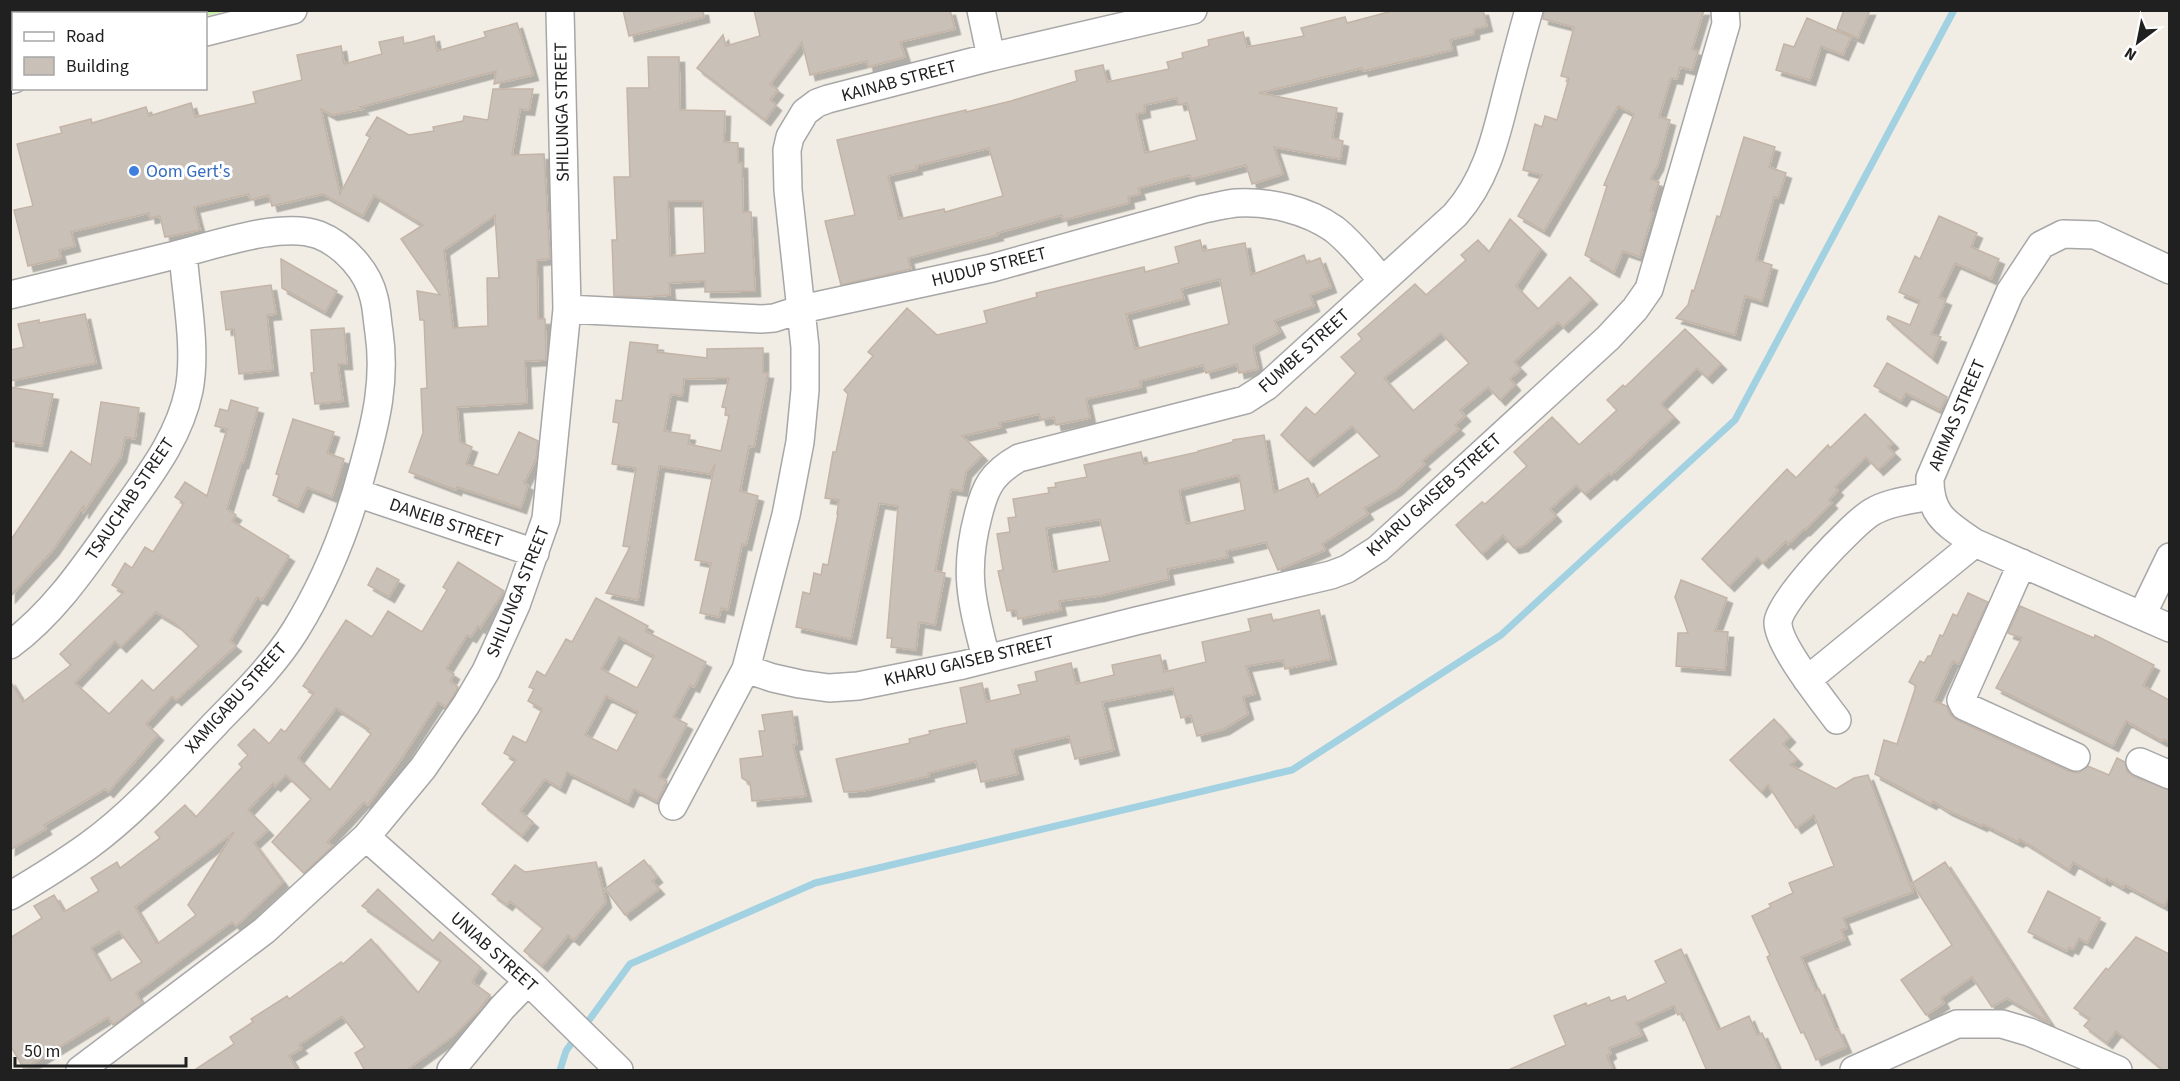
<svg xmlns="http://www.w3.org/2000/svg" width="2180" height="1081" viewBox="0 0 2180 1081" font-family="'Source Sans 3',sans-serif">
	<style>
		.grass { fill: #c8efa7 }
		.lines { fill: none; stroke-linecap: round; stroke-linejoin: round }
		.stream { stroke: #a2d1e2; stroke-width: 7 }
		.building { fill: #c9c0b8; stroke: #c4b4a6; stroke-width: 1.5; fill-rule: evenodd; filter: url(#shadow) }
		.minor-casing { stroke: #a7a7a7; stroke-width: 30 }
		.minor { stroke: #fff; stroke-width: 27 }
		.shop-dot { fill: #3f7fe0; stroke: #fff; stroke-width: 2 }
		.labels { text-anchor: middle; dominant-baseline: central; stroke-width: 6; stroke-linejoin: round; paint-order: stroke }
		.street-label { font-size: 18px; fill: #202020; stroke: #fff }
		.shop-label { font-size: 18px; fill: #366cbe; stroke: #fff; text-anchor: start }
	</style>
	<defs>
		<filter id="shadow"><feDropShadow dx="5.5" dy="5.5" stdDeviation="0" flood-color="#0004"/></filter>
	</defs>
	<rect width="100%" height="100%" fill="#f1ede5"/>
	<path class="grass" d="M11,10H227V11L206,16V14H14L13,64L11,65Z"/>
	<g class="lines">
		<path class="stream" d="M584,1027L630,964L815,883L1292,770L1501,635L1735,420L1954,10
			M560,1070L566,1051L577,1035"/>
	</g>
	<path class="building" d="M623,10H703L704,17L629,36Z
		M754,10H950L955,29L900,42L905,57L868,67L867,61L810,75L802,42L770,84L778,90L770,100L776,105L765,120L697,68L723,35L726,46L760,36Z
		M1396,10H1483L1487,26L1474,29V34L1450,40L1452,50L1363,71L1362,68L1259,93L1337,108L1332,138L1343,141L1340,159L1274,147L1283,174L1252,184L1246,165L1191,179L1190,175L1138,188L1140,194L1128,197L1129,203L1063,220L1062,215L997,233L998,235L908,258L911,269L841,285L825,221L855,215L837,140L966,110V112L1011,101L1077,81L1075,71L1103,65L1107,82L1169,69L1167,62L1183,58L1182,53L1209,46L1208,40L1243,32L1247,47L1304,36L1301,28L1345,17L1347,23ZM1177,98L1179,105L1187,103L1197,140L1145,153L1136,114L1145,112L1144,105ZM989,148L1003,196L945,212L944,209L899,219L888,176L917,169L916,166Z
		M1544,10H1704L1692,49L1698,51L1692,70L1680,67L1677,79L1671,78L1659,117L1670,120L1658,165L1650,179L1659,182L1650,211L1653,212L1640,257L1623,251L1614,272L1585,255L1607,186L1604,185L1634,114L1618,106L1544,231L1518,216L1542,175L1523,170L1535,124L1542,127L1545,116L1557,120L1569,78L1561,76L1574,27L1543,19Z
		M1844,10H1870L1858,38L1837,29Z
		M1807,18L1851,37L1843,55L1821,46L1810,80L1776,70L1784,44L1794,47Z
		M517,23L533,75L494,84L496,71L360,107L363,109L332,115L321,109L340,194L370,137L366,135L377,117L409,135L434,131L433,127L463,121L464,116L488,120L493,89H533L529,110L520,109L512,155L544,154L550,259L537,260L538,319H545L546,360L525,361L527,403L457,407L460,442L472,447L466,464L498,475L519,432L538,441L536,459L524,483L528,485L521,508L457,487L456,490L409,472L423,433L421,389L427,388L424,320H420L417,291L440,295L401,239L423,225L374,195L363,216L323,194L272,206L269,195L250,200L249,194L194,207L200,230L165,237L160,216L150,218L149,213L71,232L75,246L59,250L61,258L28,266L14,210L33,206L17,144L62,133L60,127L91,119L92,123L146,107L149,116L191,103L195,117L256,103L253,92L302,80L297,55L341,46L344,64L382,54L379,42L403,37L404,44L434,36L437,51L486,37L484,32ZM495,215L499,278H487L488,326L453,328L444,250Z
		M648,57H679L680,110L725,111L724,142L738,143V163H742L743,212H751L755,291L705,292V281L669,283L670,295L643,297L614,296L612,240H617L614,177H630L627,88H649ZM668,201H703L705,253L670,256Z
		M1744,137L1775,147L1769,167L1786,173L1778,198L1774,197L1756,260L1772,265L1762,301L1745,296L1735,335L1676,318L1688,305L1692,290L1694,291L1717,216L1720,217Z
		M1939,216L1977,233L1971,247L1999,259L1991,279L1955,263L1939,297L1946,300L1931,334L1941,337L1932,358L1887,319L1888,316L1910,325L1920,301L1899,292L1915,256L1920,259Z
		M1510,219L1541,249L1516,286L1538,309L1570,277L1592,299L1563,327L1558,322L1514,362L1521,369L1510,379L1515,385L1500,400L1488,387L1460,410L1465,416L1455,425L1459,429L1422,461L1425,464L1396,490L1364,508L1368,514L1322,544L1325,550L1278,570L1266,542L1226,551L1228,557L1167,569L1169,579L1099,596L1059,601L1061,610L1018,619L1016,610L1007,611L998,571L1003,570L997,534L1010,532L1008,518L1016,517L1013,499L1049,493L1048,488L1056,487L1055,483L1087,477L1084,465L1141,452L1144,464L1198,452V451L1233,442V440L1264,435L1274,493L1308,478L1317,497L1380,456L1352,426L1308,461L1281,435L1306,407L1315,415L1356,373L1341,357L1362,339L1358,334L1415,284L1426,295L1466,260L1461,255L1478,240L1489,252ZM1441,333L1469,363L1413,411L1384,378ZM1239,475L1245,510L1186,524L1179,490ZM1100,519L1110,561L1053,572L1046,528Z
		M1200,240L1203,251L1245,243L1251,275L1304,255L1307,263L1320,258L1331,287L1310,295L1314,306L1274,321L1280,332L1253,346L1258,369L1239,373L1237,364L1206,373L1203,365L1140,381L1141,387L1086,399L1090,418L1056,425L1054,417L1041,420L1039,414L999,423L1001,427L962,436L982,455L966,472L962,491L951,489L935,571L945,573L935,625L919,622L916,650L891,647L892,638H887L898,506L879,503L851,639L796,627L803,592L810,594L814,573L821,575L823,564L828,565L838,514H837L839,500L825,498L833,452H836L848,394L844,390L873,356L868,352L907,308L937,335L987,323L984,311L1037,297L1036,293L1144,267L1145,272L1179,263L1175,247ZM1220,279L1229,324L1135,349L1126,314L1184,299L1181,289Z
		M281,259L337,291L325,312L282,288Z
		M271,285L276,314L267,315L273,370L239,374L234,329L226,330L221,292Z
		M85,314L96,363L10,381V350L24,347L18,324L39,320V323Z
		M344,328L347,364H338L343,401L315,404L311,373H314L311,330Z
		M1685,329L1721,364L1707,378L1697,368L1661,404L1674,417L1611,475L1609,473L1585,494L1576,485L1550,509L1556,516L1523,546L1514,548L1503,535L1482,554L1456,525L1482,502L1485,504L1527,466L1514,452L1552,417L1579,445L1617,410L1607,400L1623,385L1625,387Z
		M630,342L658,345L657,352L707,358V349L763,348V373H768L754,447L749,446L740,491L758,496L746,545L742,544L728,610L721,608L719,617L700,613L711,563L695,560L715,464L710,474L659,466L638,600L606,593L630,547L623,546L636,468L612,464L619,423L613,422L616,400L622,401ZM729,378L722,407L726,408L725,415L729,416L721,451L688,444L690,435L664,431L671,394L682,396L684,379Z
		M1887,363L1947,397L1940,410L1906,393L1901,401L1874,386Z
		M10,387L53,394L42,446L10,441Z
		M231,400L258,408L243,463H241L227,509L236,515L232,521L289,556L262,600L257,597L230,641L236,646L176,700L172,696L146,724L158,735L108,792L105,789L44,825L46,829L10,850V681L23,702L71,665L60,654L124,592L112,585L125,563L132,568L145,547L153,552L184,503L175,497L185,482L207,496L227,429L215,426L220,409L228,411ZM156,612L176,624L199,646L153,691L142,680L109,714L75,683L115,641L121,647Z
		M101,402L139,408L135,439L125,437L121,457L83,513L84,505L53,550L10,597V541L71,451L91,465Z
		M1865,414L1893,443L1888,447L1895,454L1878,470L1866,457L1835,487L1838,490L1829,500L1832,503L1805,530L1804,529L1788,544L1786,541L1763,563L1757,557L1729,586L1702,559L1787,469L1796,478L1828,445L1830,448Z
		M293,419L334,432L327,453L344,459L332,497L307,487L298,507L273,495L279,475L276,474Z
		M458,562L504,591L480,628L478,626L471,637L467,635L446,669L454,674L450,681L458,687L453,697L446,707L438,702L402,758L368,805L364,802L327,842L333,846L304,873L272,842L311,799L286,775L275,786L273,783L248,810L268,830L254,843L283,882L236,926L232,922L136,993L142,1004L113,1025L108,1017L24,1069L10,1045V938L42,918L34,906L54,895L64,912L99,891L91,878L117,862L120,868L160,838L155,832L185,805L196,817L242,767L239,764L248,755L238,745L254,729L269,744L281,729L285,732L314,693L303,686L346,620L372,637L388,611L422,632L447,590L443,587ZM336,708L369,729L367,731L371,734L330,790L298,758ZM234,832L188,905L196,915L157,944L135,907ZM119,931L142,962L110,981L91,948Z
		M377,568L399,580L389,597L368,585Z
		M1681,580L1727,598L1715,631L1728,632L1725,670L1676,666L1678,633H1688L1675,597Z
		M1968,593L1988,602L1959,664L1953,661L1934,701L1947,706L1950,714L1957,720L2069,771L2078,773L2088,766L2109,775L2117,758L2125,762L2127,771L2133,776L2169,790V897L2164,906L2125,885L2123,888L2106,878L2105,881L2073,862L2069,870L2020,839L2018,842L1983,824L1982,826L1947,810L1933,801L1931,804L1875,774L1884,740L1897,744L1916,686L1909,682L1920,661L1924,663L1928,656H1931L1940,635L1943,636L1953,614L1957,616Z
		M596,598L648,626L645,631L706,662L694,687L690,685L673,717L687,724L659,777L667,781L657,801L634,789L628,802L567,772L560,788L545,779L520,811L533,822L522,836L482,804L516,760L504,753L513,736L526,743L542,709L528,701L534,689L529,687L537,671L545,676L566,639L572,642ZM619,637L654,656L637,688L601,669ZM606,696L638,712L617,751L585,735Z
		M2020,606L2094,638L2095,635L2154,665L2143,686L2169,700V742L2164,739L2162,741L2126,721L2113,746L1996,688L2022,638L2008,633Z
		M1319,610L1331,659L1285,669L1283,660L1246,666L1255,694L1243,697L1248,714L1224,729L1197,736L1191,715L1181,718L1173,688L1102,702L1114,750L1075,759L1069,736L1012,750L1018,774L981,782L976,761L928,773L929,776L863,791L844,792L836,759L910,743L909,739L930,734L929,731L967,723L960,688L982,683L986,702L1021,694L1018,685L1037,681L1035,672L1071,663L1076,684L1114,675L1112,665L1160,655L1164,672L1206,662L1202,642L1251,631L1248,619L1271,614L1273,621Z
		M792,711L797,744L793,745L806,796L752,801L750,783L742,778L740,759L763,756L759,731H765L762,715Z
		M1774,719L1790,737L1783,744L1797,759L1790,765L1836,789L1854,778L1868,775L1913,892L1843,918L1847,928L1841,930L1845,939L1801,957L1816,991L1819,989L1836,1030L1838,1029L1846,1047L1816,1060L1804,1032L1801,1033L1777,980L1767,957L1770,955L1752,916L1771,907L1769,904L1793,893L1789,883L1834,866L1814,815L1796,828L1768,785L1761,792L1730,760Z
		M644,860L657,877L652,881L659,889L625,915L605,889Z
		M596,862L606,902L574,940L568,935L542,966L524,951L543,928L510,901L507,905L492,894L515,865L525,872Z
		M1945,862L1983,920L2050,1023L2007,998L1992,1007L1972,977L1941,998L1944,1003L1926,1015L1901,980L1952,945L1912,883Z
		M378,889L433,941L440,932L481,968L472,982L490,995L479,1010L453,1036L405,1071H365L355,1053L365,1047L342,1016L299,1045L302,1048L289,1056L298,1071H193L234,1044L230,1037L253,1022L251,1019L287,996L289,999L341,962L343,964L371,939L418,993L441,961L362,906Z
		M2048,891L2100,918L2087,943L2079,938L2073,949L2069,947L2067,951L2028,932Z
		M2136,937L2169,954V1071H2164L2116,1031L2107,1043L2084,1026L2090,1019L2074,1008L2106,968L2108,970Z
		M1681,949L1718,1030L1749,1016L1757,1035L1762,1033L1779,1071H1707L1682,1013L1678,1015L1674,1006L1636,1023L1642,1035L1609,1048L1611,1053L1607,1056L1613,1071H1506L1566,1045L1554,1016L1586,1003L1587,1006L1609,997L1611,1001L1625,996L1627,1001L1666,983L1655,961Z"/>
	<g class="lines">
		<g class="minor-casing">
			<path id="minor" d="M981,10L991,57
				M206,32L293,10
				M10,80L14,79
				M2170,270L2095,235L2063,234L2041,245L2010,292L1930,478C1929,515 1947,524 1975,543L2170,628
				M10,295C63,282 115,270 167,257C207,248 280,220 319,235C344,245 368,271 374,298C377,309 377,320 379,332C386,381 376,421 363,468C348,525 326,581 295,631C273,666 244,694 216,723C176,765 135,812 88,846C63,864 37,880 10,896
				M567,309L761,319L774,318L802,309L992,268L1204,209C1215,207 1226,204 1236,203C1269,201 1307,210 1334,229C1352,243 1367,263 1382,280
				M357,493L535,553
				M2022,563L1961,700L1964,706L2076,757
				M2142,615L2170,557
				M10,645C56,611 87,563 120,517C148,477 179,439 189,390C197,349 186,295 183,253
				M986,658C972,603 963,573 978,516C985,487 992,473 1019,458L1245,400L1267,386L1455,215C1487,179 1496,136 1507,92C1514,65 1521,38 1529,10
				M746,669L773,678L800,684L829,688L858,686L963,665L1136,621L1331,575L1347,569L1378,549L1608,338L1635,309L1649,289L1726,24L1725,10
				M1807,680L1975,543
				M1837,720C1823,701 1777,644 1778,622C1780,600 1852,524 1872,512C1889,502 1911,500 1930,496
				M2140,762L2170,775
				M673,806L746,669L786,515L800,442L805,390V347L788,190L787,150L790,137L805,112L817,103L828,99L991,57L1193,10
				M366,837L528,981L619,1070
				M80,1070L265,930L366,837L423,768L466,705L486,671L516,605L546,519L567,309L560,10
				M451,1070L502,1008L528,981
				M1854,1070L1957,1024H2002L2029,1032L2118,1070"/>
		</g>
		<use href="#minor" class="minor"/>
	</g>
	<circle class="shop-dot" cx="134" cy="171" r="6"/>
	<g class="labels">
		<g class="street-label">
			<text transform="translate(899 81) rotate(-15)">KAINAB STREET</text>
			<text transform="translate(562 112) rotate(-91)">SHILUNGA STREET</text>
			<text transform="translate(989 267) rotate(-14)">HUDUP STREET</text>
			<text transform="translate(1304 351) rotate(-42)">FUMBE STREET</text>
			<text transform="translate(1957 415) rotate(-67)">ARIMAS STREET</text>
			<text transform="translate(1434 495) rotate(-42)">KHARU GAISEB STREET</text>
			<text transform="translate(130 499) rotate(-56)">TSAUCHAB STREET</text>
			<text transform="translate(446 523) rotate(19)">DANEIB STREET</text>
			<text transform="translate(518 592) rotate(-68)">SHILUNGA STREET</text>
			<text transform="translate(969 661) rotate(-13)">KHARU GAISEB STREET</text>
			<text transform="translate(236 698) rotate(-48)">XAMIGABU STREET</text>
			<text transform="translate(494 952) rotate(42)">UNIAB STREET</text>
		</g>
		<g class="shop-label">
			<text x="146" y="171">Oom Gert's</text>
		</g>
	</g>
	<rect width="2180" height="1081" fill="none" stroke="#202020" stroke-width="24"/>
	<rect x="12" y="12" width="195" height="78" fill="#ffffff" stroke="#a6a6a6" stroke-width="1.5"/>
	<rect x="24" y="32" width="30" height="9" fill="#ffffff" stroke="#a6a6a6" stroke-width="1.5"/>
	<text x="66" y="42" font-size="18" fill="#202020">Road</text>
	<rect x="24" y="57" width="30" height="18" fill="#c9c0b8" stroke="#a6a6a6" stroke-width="1.5"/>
	<text x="66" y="72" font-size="18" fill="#202020">Building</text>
	<g transform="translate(2138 42) rotate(212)" stroke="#ffffff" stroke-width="4.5" paint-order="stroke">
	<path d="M0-4.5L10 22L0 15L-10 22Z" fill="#202020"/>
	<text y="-9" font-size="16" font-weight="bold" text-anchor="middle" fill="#202020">N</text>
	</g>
	<path d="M15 1057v9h171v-9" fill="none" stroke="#202020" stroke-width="3"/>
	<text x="24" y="1057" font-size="18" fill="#202020" stroke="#ffffff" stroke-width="4.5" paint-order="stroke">50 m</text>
</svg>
